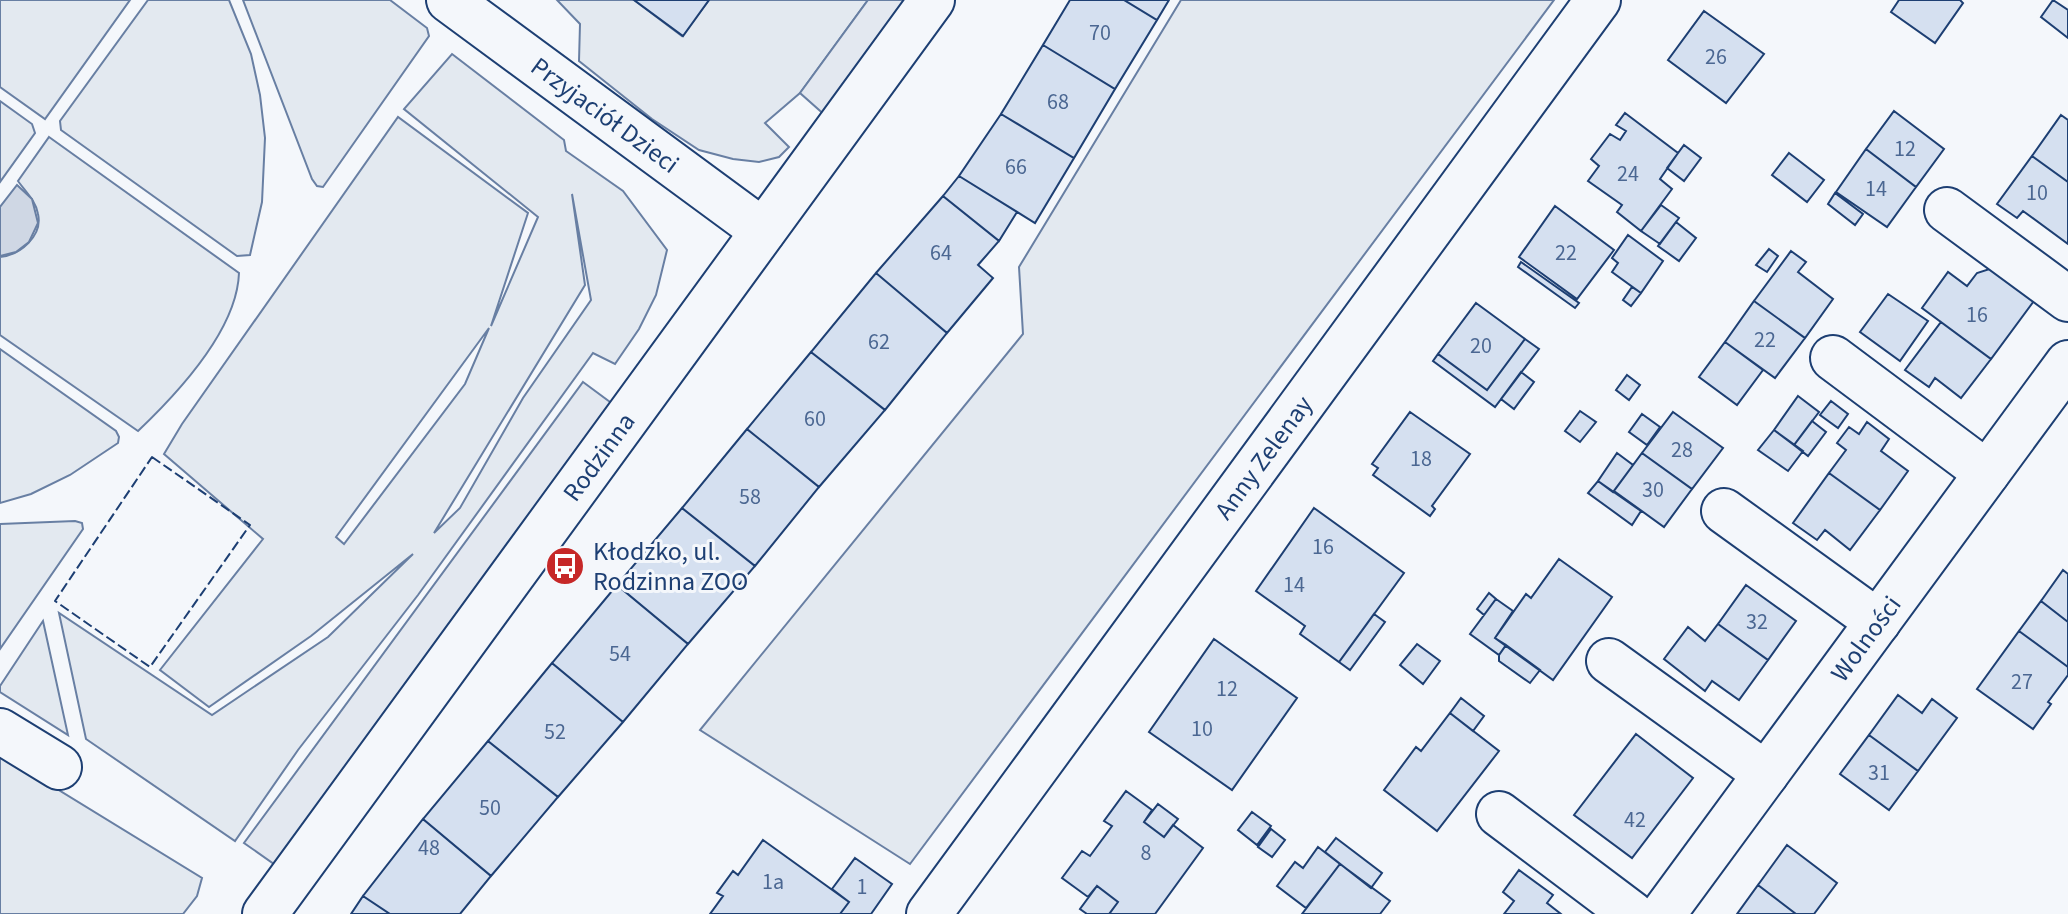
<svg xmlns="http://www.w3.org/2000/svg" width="2068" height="914" viewBox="0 0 2068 914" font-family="'Source Sans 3',sans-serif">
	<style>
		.green { fill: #e3e9f0; stroke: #687fa3; stroke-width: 2; fill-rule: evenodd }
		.parking { fill: #e3e8f0; stroke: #687fa3; stroke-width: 2 }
		.water { fill: #cfd7e4; stroke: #687fa3; stroke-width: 2 }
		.building { fill: #d5e0f0; stroke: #1d3f73; stroke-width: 2 }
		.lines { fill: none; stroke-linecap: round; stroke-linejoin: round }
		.minor-casing { stroke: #1d3f73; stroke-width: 48 }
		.minor { stroke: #f4f7fb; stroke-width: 44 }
		.fence { stroke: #1d3f73; stroke-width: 2; stroke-dasharray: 10 4; stroke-linecap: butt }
		.labels { text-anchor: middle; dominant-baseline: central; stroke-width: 6; stroke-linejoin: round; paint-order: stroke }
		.number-label { font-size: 22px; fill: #4b6792 }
		.street-label { font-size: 26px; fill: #1d3f73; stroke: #f4f7fb }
		.poi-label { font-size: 26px; fill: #1d3f73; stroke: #f4f7fb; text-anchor: start }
	</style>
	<rect width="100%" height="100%" fill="#f4f7fb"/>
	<path class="green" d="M0,0H130L45,119L0,87Z
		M148,0H229L251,54L260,95L265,138L262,202L250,255L237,256L61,130L60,121Z
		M243,0H390L427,28L429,36L323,187L317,186L312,179Z
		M557,0H634L682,36L709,0H868L800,93L765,123L789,147L779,157L759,162L733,159L699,150L652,119L579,61L580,24Z
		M1181,0H1554L910,864L700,730L1023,334L1019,267Z
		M452,54L564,140L566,151L623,191L667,250L656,295L639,329L615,364L593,353L418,595L298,750L235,841L86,739L59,613L212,715L328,637L413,554L311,636L209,707L160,670L263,539L164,454L182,424L398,117L528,213L491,326L538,217L404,109ZM572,194L591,300L523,398L460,508L434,533L585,285ZM489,328L465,384L344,544L336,537Z
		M0,101L32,124L35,133L0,182Z
		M49,137L239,273C237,330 178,393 138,431L0,335V257C20,255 43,236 38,214C36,201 25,191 18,181Z
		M0,349L116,431L119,437L118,443L70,475L31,494L0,503Z
		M75,521L82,523L83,529L0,649V524Z
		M43,621L68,735L0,692V686Z
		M0,754L202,878L197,896L183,914H0Z"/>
	<path class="parking" d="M868,0H912L827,117L800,93Z
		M583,382L614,405L274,864L244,843Z"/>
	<path class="water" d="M17,185L32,199L38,223L29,242L16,252L0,256V207Z"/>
	<path class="building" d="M634,0H709L683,36Z
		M1070,0H1124L1157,20L1115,89L1043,45Z
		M1124,0H1169L1157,20Z
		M1899,0H1960L1963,3L1935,43L1891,12Z
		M2053,0L2068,10V38L2041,17Z
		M1704,11L1764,54L1726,103L1668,60Z
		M1043,45L1115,89L1074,158L1001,114Z
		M1894,111L1944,149L1916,187L1866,149Z
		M1625,113L1678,153L1660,179L1672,189L1641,231L1617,212L1622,205L1588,181L1599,166L1591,159L1610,134L1620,140L1626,131L1616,125Z
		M1001,114L1074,158L1035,223L959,176Z
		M2061,115L2068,120V182L2032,156Z
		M1684,145L1701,158L1684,181L1667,168Z
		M1866,149L1916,187L1887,227L1836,192Z
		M1789,153L1824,180L1807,202L1772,175Z
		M2032,156L2068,182V244L2023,211L2017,218L1997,204Z
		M959,176L1017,212L999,241L943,196Z
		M1835,193L1863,214L1855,225L1828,204Z
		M943,196L999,241L978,265L993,278L947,333L876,273Z
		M1661,205L1679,218L1660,244L1641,231Z
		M1555,206L1614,250L1577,299L1519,257Z
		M1676,222L1696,238L1679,261L1658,246Z
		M1628,235L1663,261L1641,293L1612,272L1618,263L1612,258Z
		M1769,249L1778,256L1767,272L1756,265Z
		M1791,251L1806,262L1798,272L1833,299L1805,338L1754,301Z
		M1521,262L1579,303L1575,308L1518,267Z
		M2005,264L2042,290L1991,359L1922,308L1948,272L1967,286L1977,273Z
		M876,273L947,333L885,410L811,352Z
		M1632,287L1641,293L1631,306L1623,300Z
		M1888,294L1928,321L1900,361L1860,332Z
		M1754,301L1805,338L1775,378L1725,342Z
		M1476,303L1525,339L1487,390L1438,354Z
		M1941,322L1991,359L1961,398L1935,378L1929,387L1905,370Z
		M1525,339L1539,349L1495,407L1433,361L1438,354L1487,390Z
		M1725,342L1763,370L1737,405L1699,377Z
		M811,352L885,410L819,487L747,429Z
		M1521,372L1534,382L1514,409L1501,399Z
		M1627,375L1640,385L1629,400L1616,390Z
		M1798,396L1819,412L1794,445L1774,430Z
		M1831,401L1848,414L1838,428L1820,415Z
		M1580,411L1596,422L1580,442L1565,431Z
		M1410,412L1470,454L1432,506L1435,509L1430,516L1373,475L1378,468L1372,464Z
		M1673,412L1723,448L1692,489L1642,453Z
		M1642,414L1660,427L1647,445L1629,432Z
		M1812,421L1826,432L1808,456L1794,445Z
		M1867,422L1889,439L1881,451L1908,471L1880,510L1829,473L1846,450L1837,443L1849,427L1859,434Z
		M747,429L819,487L755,566L682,508Z
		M1774,430L1803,451L1788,471L1758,450Z
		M1617,453L1633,465L1613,492L1598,481Z
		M1642,453L1692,489L1664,527L1614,491Z
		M1829,473L1880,510L1850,550L1825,530L1817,540L1793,523Z
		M1598,481L1641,511L1632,525L1588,493Z
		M682,508L755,566L688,644L617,585Z
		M1314,508L1404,573L1339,662L1300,634L1305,626L1256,591Z
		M1559,559L1612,597L1553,680L1495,638L1526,594L1531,598Z
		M2063,570L2068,574V622L2041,601Z
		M617,585L688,644L623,722L552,663Z
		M1746,585L1796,621L1768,660L1718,624Z
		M1489,593L1496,599L1484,615L1477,609Z
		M1496,599L1513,611L1495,638L1506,645L1499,655L1470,634Z
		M2041,601L2068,622V667L2019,631Z
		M1374,614L1385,622L1350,670L1339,662Z
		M1718,624L1768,660L1739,700L1712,681L1705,691L1664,659L1688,627L1705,641Z
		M2019,631L2068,667V675L2048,702L2051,704L2033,729L1977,689Z
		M1214,639L1297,698L1232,790L1149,732Z
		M1417,644L1440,661L1423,684L1400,665Z
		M1506,645L1540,670L1530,683L1499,661V655Z
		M552,663L623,722L558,797L488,741Z
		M1898,695L1922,713L1932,699L1957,718L1918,771L1869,735Z
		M1461,698L1484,716L1473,731L1450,713Z
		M1450,713L1499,751L1437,831L1384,790L1416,747L1421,751Z
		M1636,734L1693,778L1632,858L1574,815Z
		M1869,735L1918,771L1889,810L1840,774Z
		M488,741L558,797L491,876L423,819Z
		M1126,791L1152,810L1144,822L1164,837L1173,825L1203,848L1155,914H1111L1110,913L1118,902L1097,886L1088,897L1062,878L1082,851L1090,856L1112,826L1104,821Z
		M1158,804L1178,819L1164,837L1144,822Z
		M1252,812L1271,826L1257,845L1238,830Z
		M423,819L491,876L460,914H390L363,896Z
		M1271,829L1285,840L1272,857L1258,847Z
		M1336,838L1382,873L1371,888L1325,852Z
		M763,840L849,902L840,914H710L723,896L717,893L733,871L738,875Z
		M1787,845L1837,883L1814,914H1796L1758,885Z
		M1318,847L1340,864L1306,908L1277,886L1295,862L1303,868Z
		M855,858L892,884L871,914H840L849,902L832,889Z
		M1340,864L1390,901L1380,914H1302Z
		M1519,870L1553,895L1547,903L1561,914H1504L1514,901L1503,892Z
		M1758,885L1796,914H1737Z
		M1097,886L1118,902L1109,914H1087L1080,909Z
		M363,896L390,914H351Z"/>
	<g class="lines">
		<g class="minor-casing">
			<g id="minor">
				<path id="s1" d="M449,0L763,231"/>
				<path d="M1947,210L2068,299"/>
				<path d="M1833,358L1987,473"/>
				<path d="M1724,511L1878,622"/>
				<path d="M1609,661L1766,774"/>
				<path d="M0,731L59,767"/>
				<path d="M1499,814L1632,914"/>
				<path id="s2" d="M265,914L932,0"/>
				<path id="s3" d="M929,914L1598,0"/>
				<path id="s4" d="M1663,914L2068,363"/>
			</g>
		</g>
		<use href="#minor" class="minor"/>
		<path class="fence" d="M152,457L250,525L150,667L55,601Z"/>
	</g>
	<defs>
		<g id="bus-disc" transform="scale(2)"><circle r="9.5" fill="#c62828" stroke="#f4f7fb"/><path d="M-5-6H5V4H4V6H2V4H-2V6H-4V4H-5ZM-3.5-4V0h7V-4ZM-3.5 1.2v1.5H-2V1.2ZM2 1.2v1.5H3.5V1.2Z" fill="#fff"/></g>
	</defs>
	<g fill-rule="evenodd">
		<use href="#bus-disc" x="565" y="566"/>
	</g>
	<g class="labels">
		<g class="number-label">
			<text x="1100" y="33">70</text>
			<text x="1716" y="57">26</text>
			<text x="1058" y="102">68</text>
			<text x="1905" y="149">12</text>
			<text x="1016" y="167">66</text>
			<text x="1628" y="174">24</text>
			<text x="1876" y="189">14</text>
			<text x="2037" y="193">10</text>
			<text x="941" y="253">64</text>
			<text x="1566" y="253">22</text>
			<text x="1977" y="315">16</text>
			<text x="1765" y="340">22</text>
			<text x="879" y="342">62</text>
			<text x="1481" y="346">20</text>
			<text x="815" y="419">60</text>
			<text x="1682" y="450">28</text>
			<text x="1421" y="459">18</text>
			<text x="1653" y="490">30</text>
			<text x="750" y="497">58</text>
			<text x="1323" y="547">16</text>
			<text x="1294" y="585">14</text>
			<text x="1757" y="622">32</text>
			<text x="620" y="654">54</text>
			<text x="2022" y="682">27</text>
			<text x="1227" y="689">12</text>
			<text x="1202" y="729">10</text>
			<text x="555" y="732">52</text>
			<text x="1879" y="773">31</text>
			<text x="490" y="808">50</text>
			<text x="1635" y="820">42</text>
			<text x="429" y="848">48</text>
			<text x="1146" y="853">8</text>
			<text x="773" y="882">1a</text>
			<text x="862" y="887">1</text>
		</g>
		<g class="street-label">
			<text stroke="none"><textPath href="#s1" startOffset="194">Przyjaciół Dzieci</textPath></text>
			<text stroke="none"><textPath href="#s2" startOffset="566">Rodzinna</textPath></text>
			<text stroke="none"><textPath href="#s3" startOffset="566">Anny Zelenay</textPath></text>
			<text stroke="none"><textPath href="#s4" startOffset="342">Wolności</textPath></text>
		</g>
		<g class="poi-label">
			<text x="593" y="551">Kłodzko, ul.<tspan x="593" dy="30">Rodzinna ZOO</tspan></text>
		</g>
	</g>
</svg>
